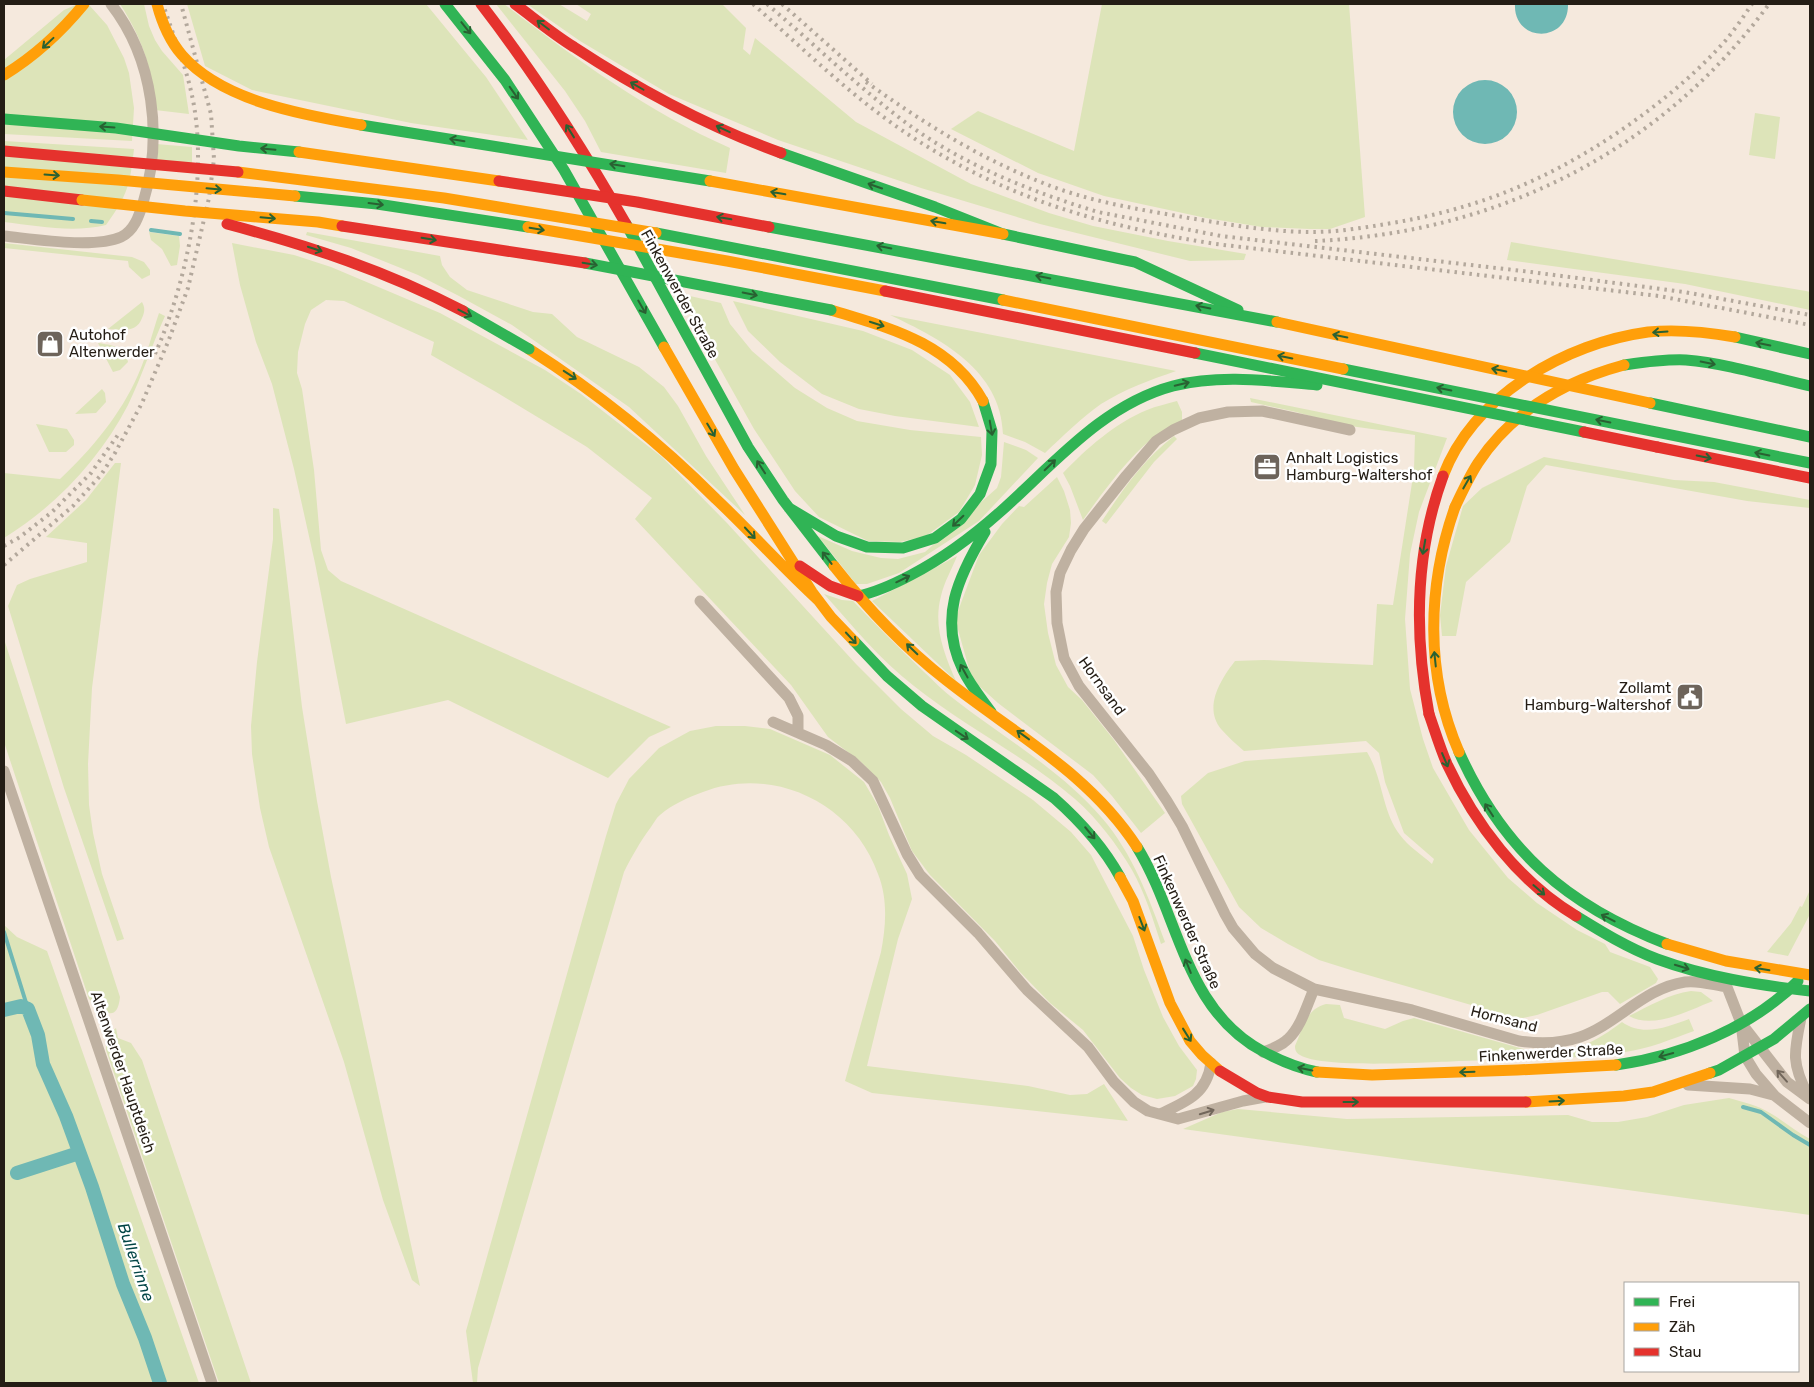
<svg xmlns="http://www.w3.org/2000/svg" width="1814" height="1387" viewBox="0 0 1814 1387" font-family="Rubik,sans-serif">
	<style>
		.green { fill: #dde4b9 }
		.water { fill: #6fb8b4 }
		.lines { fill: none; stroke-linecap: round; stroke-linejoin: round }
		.stream { stroke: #6fb8b4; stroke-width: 4 }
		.canal { stroke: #6fb8b4; stroke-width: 14 }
		.street { stroke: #bfb1a1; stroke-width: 11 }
		.fast { stroke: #30b455; stroke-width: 11 }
		.slow { stroke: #ff9f0a; stroke-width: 11 }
		.jam { stroke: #e5322d; stroke-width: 11 }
		.rail { stroke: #b3a89c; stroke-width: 4; stroke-dasharray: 2.5 5; stroke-linecap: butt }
		.fast-bridge { stroke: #30b455; stroke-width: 11 }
		.slow-bridge { stroke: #ff9f0a; stroke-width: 11 }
		.jam-bridge { stroke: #e5322d; stroke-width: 11 }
		.oneway { stroke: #296132 }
		.oneway2 { stroke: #72675b }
		.labels { text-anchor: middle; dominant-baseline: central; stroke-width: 5; stroke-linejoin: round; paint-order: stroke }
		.street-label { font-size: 15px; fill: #241d15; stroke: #fff }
		.poi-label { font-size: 15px; fill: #241d15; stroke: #fff; text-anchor: start }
		.water-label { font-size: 16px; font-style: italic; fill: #004445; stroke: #fff }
	</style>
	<rect width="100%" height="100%" fill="#f5e9dd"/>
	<path class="green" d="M78,4L90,6L107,25L124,58L129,73L134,108L132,141L4,134V60L64,10Z
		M120,4H144L149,26L155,40L162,51L183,75L189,114L155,110C153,70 142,38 120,4Z
		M187,4H426L486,77L528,140L411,123L252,90L205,66Z
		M496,4H504C574,58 648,112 730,148L726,173L601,152L585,121L565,91Z
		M527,4H559L587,21L591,14L576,4H722L746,28L743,49L750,55L755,38L856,122L971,184L1049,213L1093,226L1168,241L1246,254L1244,260L1190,261L1040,224L921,188L778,140L669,94L580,41Z
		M1102,4H1349L1365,217L1330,229H1310L1262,227L1206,218L1104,196L1038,173L951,129L978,111L1074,151Z
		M1755,113L1780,117L1775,159L1749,155Z
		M4,141L134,149C130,184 128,195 106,225C73,233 38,226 4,222Z
		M156,144L192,147V169L156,165Z
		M149,232L179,236L180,246L177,265L171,266L162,249L151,240Z
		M307,232L440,256L442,265L450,277L467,290L533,312L552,314L577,337L639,367L664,387L678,406L706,456L745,515L629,407L512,325L459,296L418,275L351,248L306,235Z
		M1511,242L1806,291L1810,292V310L1685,284L1507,260Z
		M4,243L132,257L144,262L150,270V275L142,279L129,267L128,261L4,248Z
		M232,243L294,255L331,267L440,313L545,370L581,394L662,457L727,523L856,664L901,709L933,736L966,755L1033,800L1071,832L1091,855L1133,936L1144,970L1163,1017L1179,1046L1197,1070L1196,1079L1193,1086L1175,1096L1157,1099L1142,1095L1131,1088L1120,1078L1083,1030L1050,1003L1020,972L995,941L930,875L912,851L890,798L881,782L861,762L828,737L791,685L635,519L652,498L587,447L496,392L431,355L434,342L344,301L326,300L311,310L305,324L298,352L297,373L302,389L314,470L321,550L328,570L341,581L671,727L649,737L608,778L448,700L346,724L315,563L294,469L272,384L256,342L240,285Z
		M681,294L721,303L730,324L752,351L795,388L827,408L857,421L910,430L981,437L982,455L975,485L959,512L926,536L900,542L868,541L819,517L795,491L754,429L699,331Z
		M733,301L863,331L912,350L950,375L970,402L979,427L895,416L859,409L822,394L780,362L748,331Z
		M142,302C145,308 145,311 142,318C137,333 121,330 108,329Z
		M159,313L165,316C152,345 142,376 128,405C100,459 56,506 4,538V473L60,479C91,450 121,414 138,375C147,355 152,334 159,313Z
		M890,315L1176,371C1150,380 1125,389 1101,404C1081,418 1063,436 1045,453L1025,442L1003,434C1001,370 941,339 890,315Z
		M98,343C111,345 126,346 128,362L120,370L113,372Z
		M102,389L105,393L106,402L96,413L75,414Z
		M1250,398L1447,438L1419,512L1410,554L1405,619L1410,689L1423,739L1433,768L1469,830L1508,878L1537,903L1577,930L1605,944L1610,952L1650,967L1658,979L1656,983L1620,1004L1608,992H1602L1537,1015L1523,1018L1509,1016L1354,971L1319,960L1288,944L1261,928L1239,907L1182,804L1181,796L1208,773L1245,761L1367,752C1383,778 1382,812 1400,835C1408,846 1422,855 1432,864L1434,859L1404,833L1385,782L1379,753L1366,741L1244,751C1236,744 1228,737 1221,729C1203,707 1221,679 1235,661L1264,660L1373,665L1377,604L1393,605L1414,470L1415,435L1343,425L1296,412L1251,402Z
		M1177,401L1182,412V420C1172,426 1161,432 1152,439C1129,456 1100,496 1083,520L1070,486L1063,473C1086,449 1115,423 1147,410C1156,406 1167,404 1177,401Z
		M36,424L67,429L74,440V445L66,452H49Z
		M1174,436L1177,439L1154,462L1106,524L1102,521C1123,489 1144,459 1174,436Z
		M1004,442L1026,450L1038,458L979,521L899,573L867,584H856L818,536L852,551L881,558L898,559L925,552L997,488L1001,477Z
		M1544,457L1674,480L1714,482L1810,500V508L1747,501L1546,465L1527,486L1510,542L1466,582L1456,636H1442L1440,615L1446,566L1463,506L1482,488Z
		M115,463H121L92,688L88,764L89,805L93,833L102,874L124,939L117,941L64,788L8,606L17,585L30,579L87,562V543L46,537L86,500Z
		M1057,477L1064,491L1070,510L1071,523L1069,537L1052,564L1047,583L1044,604L1048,633L1056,665L1068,687L1082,700L1114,740L1165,813L1141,833L1112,796L1093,775L998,703L978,685L970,672L955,619L979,555L1002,524L1019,506L1024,507Z
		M273,508L279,509L302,707L317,801L331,877L420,1286L412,1280L383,1200L344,1062L269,847L260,808L252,754L251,726L257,662L273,539Z
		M957,556C952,569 944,582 941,596C933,626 944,654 956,681L872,601Z
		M824,594L842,600L853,601C876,625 899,648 923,671C933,680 943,691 954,699C1004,738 1061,770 1102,818C1133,854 1149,898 1165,942L1161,944C1153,919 1145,893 1132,870C1117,845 1098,819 1075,799C1025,756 965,727 914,686C880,660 852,625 824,594Z
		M4,639L120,997C117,1025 102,1011 89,999L4,742Z
		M716,726H745L770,729L830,755L864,782L878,806L889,835L907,874L912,899L898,939L867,1066L1028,1086L1070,1095L1087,1094L1104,1084L1128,1121L872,1093L845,1081L881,952C886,926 888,899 878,874C853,803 773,765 703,792C687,798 673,804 660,815C656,818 654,823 651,827C640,842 632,856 624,872L478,1368L477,1383H473L466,1331L606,836L616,804L629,779L659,748L690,731Z
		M1810,890V914L1788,956L1767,952L1791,923L1800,906L1802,907Z
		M4,925L17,937L47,951L199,1383H4Z
		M1691,991L1701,992L1713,1001C1689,1010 1654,1030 1629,1016C1649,1006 1669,994 1691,991Z
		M1326,1004L1340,1005L1344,1018L1385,1029L1403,1021L1414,1018L1527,1050C1565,1056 1591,1046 1622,1022C1643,1037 1667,1027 1689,1019L1694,1031C1672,1039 1648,1049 1625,1052C1571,1060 1516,1059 1462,1061C1431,1062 1322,1069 1300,1055C1296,1053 1295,1050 1295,1046C1303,1028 1306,1009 1326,1004Z
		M116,1028L118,1038L131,1043L142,1060L251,1383H219L106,1050C106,1039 107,1035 116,1028Z
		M1729,1098C1743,1102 1757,1105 1770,1113C1784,1121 1796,1132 1810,1139V1215L1183,1129L1222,1112L1238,1109L1347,1119L1568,1115L1592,1122H1618L1647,1117L1684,1105Z"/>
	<path class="water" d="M1515,4H1568C1569,44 1513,43 1515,4Z
		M1453 112a32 32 0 1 1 64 0a32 32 0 1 1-64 0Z"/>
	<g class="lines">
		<path class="stream" d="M4,213L73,219
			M91,221L102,222
			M151,230L180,234
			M4,932L28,1009
			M1743,1107L1761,1112L1793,1135L1810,1145"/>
		<path class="canal" d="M4,1010L21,1006L28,1009L38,1035L43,1064L66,1116L92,1187L123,1284L145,1338L160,1383
			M17,1173L79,1153"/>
		<path class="street" d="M4,236C34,239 94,249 121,237C134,231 139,216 143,203C163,138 154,59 111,4
			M1350,430L1262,411L1228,412L1199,418L1173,430L1156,441L1126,476L1084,529L1071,550L1060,573L1056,592L1057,623L1064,658L1079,686L1149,774L1167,801L1182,826L1225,914L1233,928L1255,954L1273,968L1314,989L1412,1010L1519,1041C1540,1044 1560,1044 1580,1037C1617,1024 1644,988 1685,982C1699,980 1713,985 1727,987L1741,1023L1745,1056L1756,1074L1775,1096L1810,1123
			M700,601L789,698L798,716V732
			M773,722L826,745L852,761L873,781L907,854L920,875L978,933L1027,990L1088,1047L1114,1082L1134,1102L1148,1111L1178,1119L1243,1101L1265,1097
			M4,771L212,1383
			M1801,1018C1794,1052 1791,1063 1808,1095
			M1741,1023L1787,1082L1810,1099
			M1263,1052C1272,1049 1281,1046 1288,1039C1301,1027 1307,1005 1314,989
			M1688,1085L1750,1089L1773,1095
			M1160,1114C1186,1102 1207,1094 1211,1063"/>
		<path class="fast" d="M445,4L505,80L564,170L664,347
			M781,153L935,207L1003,234L1135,262L1238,310
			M626,224L748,447L783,500L834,566
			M1735,337L1810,354
			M1624,365C1645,362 1665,359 1686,360C1725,363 1771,377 1810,386
			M1650,403L1810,437
			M789,508L836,536L867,547L903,548L935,538L961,519L980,494L991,464L992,431L983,401
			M985,532C958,577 938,619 963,670C970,685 981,698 991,712
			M858,596C877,592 894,584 911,575C944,558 973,536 1000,512C1053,465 1102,405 1173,386C1220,374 1270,381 1317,385
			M854,641L887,676L922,706L1054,798C1080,821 1103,846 1120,877
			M1137,847C1180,917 1184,1010 1264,1052C1281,1061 1298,1068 1317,1072
			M1616,1065C1681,1056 1751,1028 1798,981
			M1710,1073L1719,1070L1774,1039L1810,1009"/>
		<path class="slow" d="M4,75C35,56 61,32 84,4
			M831,310C890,328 951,343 983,401
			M664,347L734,469L812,592L831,617L854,641
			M529,349C598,393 658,441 716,499C751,532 783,568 819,601
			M1443,476C1474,395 1566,343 1648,332C1677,329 1706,332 1735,337
			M1455,507C1462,492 1469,477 1478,463C1513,410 1565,381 1624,365
			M834,566C867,608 904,647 946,680C1013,733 1089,773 1137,847
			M1120,877L1133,901L1170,1003L1190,1041L1202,1055L1220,1071
			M1317,1072L1372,1075L1517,1070L1616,1065
			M1526,1102L1624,1096L1653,1092L1710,1073"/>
		<path class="jam" d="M481,4C535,74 582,147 626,224
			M515,4C534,18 553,34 574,47C638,89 708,127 781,153
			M4,191L82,200
			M1657,447L1810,478
			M800,566L830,586L858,596
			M1429,714C1414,634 1415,553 1443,476
			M1220,1071L1257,1093L1268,1097L1302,1102H1526"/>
		<path class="rail" d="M753,4C801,47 850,95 903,131C1001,197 1100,226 1216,244L1659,296L1810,325
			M767,4C814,44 859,88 909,125C964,165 1032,192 1098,212L1221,236L1531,272L1684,292L1810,315
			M782,4L872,84
			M866,82C924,123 977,157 1043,183C1087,201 1137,209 1183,217C1226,224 1269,232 1312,232C1337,232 1362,228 1386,224C1475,210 1546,181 1620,131C1659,104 1695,75 1726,40C1735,29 1744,16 1752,4
			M1315,241C1496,233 1661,152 1769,4
			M155,354C188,280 210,171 191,91C184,61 172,32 163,4
			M4,546L20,537L52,512L91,473L120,432
			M4,565L73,506L101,475L115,453L142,403L168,342L188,288L209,198L214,159L211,114L181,4"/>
		<path class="fast-bridge" d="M4,119L116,128L239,146L299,152
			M361,125L710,181
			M295,196L377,204L528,227
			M769,227L1277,322
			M656,233L1003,300
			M585,263L831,310
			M463,311L529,349
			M1195,353L1584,432
			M1343,369L1810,463
			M1459,752C1503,850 1567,906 1667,944
			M1576,916C1602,932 1628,948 1657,959C1706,977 1758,985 1810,991"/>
		<path class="slow-bridge" d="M157,4C162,23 169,40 182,55C222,101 303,115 361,125
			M299,152L499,181
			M4,172L118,180L295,196
			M238,172L444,198L656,233
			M710,181L1003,234
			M82,200L185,211L318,222L342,226
			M528,227L727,261L885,291
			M1003,300L1343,369
			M1277,322L1650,403
			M1455,507C1427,586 1425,674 1459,752
			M1667,944L1726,961L1810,975"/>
		<path class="jam-bridge" d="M4,151L238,172
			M499,181L637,202L769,227
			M227,224C310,246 386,271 463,311
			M342,226L585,263
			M885,291L1195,353
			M1584,432L1657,447
			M1429,714C1435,731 1440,748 1447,764C1475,824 1519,882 1576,916"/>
	</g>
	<defs><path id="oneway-shaft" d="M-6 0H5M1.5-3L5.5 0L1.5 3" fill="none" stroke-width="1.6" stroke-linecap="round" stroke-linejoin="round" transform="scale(1.25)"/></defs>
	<g class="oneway">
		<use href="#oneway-shaft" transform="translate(543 25) rotate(-143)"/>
		<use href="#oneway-shaft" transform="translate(466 28) rotate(51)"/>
		<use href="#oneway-shaft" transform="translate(48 43) rotate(137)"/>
		<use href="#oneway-shaft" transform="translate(637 86) rotate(-150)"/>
		<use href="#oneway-shaft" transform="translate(514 93) rotate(55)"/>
		<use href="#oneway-shaft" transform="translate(107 127) rotate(-176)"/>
		<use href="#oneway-shaft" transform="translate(723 129) rotate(-155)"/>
		<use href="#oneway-shaft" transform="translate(570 131) rotate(-122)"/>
		<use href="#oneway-shaft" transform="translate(457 140) rotate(-171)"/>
		<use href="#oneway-shaft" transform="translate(268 149) rotate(-175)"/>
		<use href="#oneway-shaft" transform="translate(617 165) rotate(-171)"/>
		<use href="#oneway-shaft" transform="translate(52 175) rotate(4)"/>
		<use href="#oneway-shaft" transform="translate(875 186) rotate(-161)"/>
		<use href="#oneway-shaft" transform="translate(214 189) rotate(5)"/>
		<use href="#oneway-shaft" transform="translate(778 193) rotate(-170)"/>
		<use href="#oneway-shaft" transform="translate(376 204) rotate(7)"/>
		<use href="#oneway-shaft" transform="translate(268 218) rotate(5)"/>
		<use href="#oneway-shaft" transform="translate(724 218) rotate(-170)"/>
		<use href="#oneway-shaft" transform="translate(938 222) rotate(-170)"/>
		<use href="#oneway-shaft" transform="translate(537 229) rotate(9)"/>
		<use href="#oneway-shaft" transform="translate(429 239) rotate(9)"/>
		<use href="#oneway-shaft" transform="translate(884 247) rotate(-169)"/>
		<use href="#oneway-shaft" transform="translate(315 249) rotate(18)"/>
		<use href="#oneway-shaft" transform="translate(590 264) rotate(10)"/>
		<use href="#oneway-shaft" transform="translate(1043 277) rotate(-169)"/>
		<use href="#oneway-shaft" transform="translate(750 294) rotate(12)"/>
		<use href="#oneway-shaft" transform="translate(642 307) rotate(60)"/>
		<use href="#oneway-shaft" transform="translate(1203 307) rotate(-169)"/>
		<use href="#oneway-shaft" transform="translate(465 313) rotate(27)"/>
		<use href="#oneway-shaft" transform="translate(877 324) rotate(18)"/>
		<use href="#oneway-shaft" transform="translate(1660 332) rotate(176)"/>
		<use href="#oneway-shaft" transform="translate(1340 336) rotate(-168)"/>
		<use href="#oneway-shaft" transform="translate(1763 344) rotate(-168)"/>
		<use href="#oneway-shaft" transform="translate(1285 357) rotate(-169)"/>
		<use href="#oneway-shaft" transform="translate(1708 363) rotate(11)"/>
		<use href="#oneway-shaft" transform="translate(1499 370) rotate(-168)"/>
		<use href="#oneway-shaft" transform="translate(570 375) rotate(33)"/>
		<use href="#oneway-shaft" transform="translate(1182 384) rotate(-13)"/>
		<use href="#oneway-shaft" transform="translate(1444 389) rotate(-168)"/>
		<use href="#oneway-shaft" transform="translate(1603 421) rotate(-168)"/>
		<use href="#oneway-shaft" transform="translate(991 428) rotate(80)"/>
		<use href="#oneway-shaft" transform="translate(711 430) rotate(59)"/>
		<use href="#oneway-shaft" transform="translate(1762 454) rotate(-168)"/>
		<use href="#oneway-shaft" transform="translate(1704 457) rotate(12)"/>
		<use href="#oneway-shaft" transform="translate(1050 465) rotate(-44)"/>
		<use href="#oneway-shaft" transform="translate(761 467) rotate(-123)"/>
		<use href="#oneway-shaft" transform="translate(1467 482) rotate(-60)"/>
		<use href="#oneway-shaft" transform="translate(958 521) rotate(136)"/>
		<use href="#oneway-shaft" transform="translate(750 533) rotate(47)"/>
		<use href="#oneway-shaft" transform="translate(1424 547) rotate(100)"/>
		<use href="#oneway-shaft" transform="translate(827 558) rotate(-128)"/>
		<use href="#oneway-shaft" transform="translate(903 579) rotate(-26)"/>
		<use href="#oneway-shaft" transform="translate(851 638) rotate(47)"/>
		<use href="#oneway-shaft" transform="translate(912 649) rotate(-136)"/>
		<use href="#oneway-shaft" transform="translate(1435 659) rotate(-96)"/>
		<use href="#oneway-shaft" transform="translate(964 671) rotate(-119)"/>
		<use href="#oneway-shaft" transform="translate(962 735) rotate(34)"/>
		<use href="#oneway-shaft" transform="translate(1023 735) rotate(-144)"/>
		<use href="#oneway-shaft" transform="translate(1445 760) rotate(67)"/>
		<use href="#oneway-shaft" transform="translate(1489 810) rotate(-123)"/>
		<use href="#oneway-shaft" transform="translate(1090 833) rotate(50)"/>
		<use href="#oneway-shaft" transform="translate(1539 890) rotate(41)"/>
		<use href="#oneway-shaft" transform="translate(1608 918) rotate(-153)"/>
		<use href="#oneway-shaft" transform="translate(1142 924) rotate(69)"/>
		<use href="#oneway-shaft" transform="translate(1188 966) rotate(-112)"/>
		<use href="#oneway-shaft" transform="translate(1682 967) rotate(17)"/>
		<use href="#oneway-shaft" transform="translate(1762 969) rotate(-171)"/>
		<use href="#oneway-shaft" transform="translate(1187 1035) rotate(58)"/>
		<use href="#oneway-shaft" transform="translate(1666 1055) rotate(165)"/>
		<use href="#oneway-shaft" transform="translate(1305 1069) rotate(-168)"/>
		<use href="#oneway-shaft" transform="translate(1467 1072) rotate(178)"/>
		<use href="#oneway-shaft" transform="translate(1557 1101) rotate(-3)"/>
		<use href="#oneway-shaft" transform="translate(1351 1102)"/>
	</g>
	<g class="oneway2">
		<use href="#oneway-shaft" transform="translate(1782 1076) rotate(-131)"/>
		<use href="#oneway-shaft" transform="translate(1207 1112) rotate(-17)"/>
	</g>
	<defs>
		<g id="shop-square" transform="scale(1.4375)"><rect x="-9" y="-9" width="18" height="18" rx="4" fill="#6d645b" stroke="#fff"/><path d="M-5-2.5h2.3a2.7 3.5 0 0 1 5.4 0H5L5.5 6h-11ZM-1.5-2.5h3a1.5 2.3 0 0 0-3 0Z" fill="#fff"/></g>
		<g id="office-square" transform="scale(1.4375)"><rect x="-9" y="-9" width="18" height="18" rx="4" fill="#6d645b" stroke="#fff"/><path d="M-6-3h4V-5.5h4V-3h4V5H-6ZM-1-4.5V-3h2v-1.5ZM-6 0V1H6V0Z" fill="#fff"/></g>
		<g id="civic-square" transform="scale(1.4375)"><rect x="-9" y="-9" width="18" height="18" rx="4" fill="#6d645b" stroke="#fff"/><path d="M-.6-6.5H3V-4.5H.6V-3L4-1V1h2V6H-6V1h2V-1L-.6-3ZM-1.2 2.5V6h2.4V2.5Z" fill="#fff"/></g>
	</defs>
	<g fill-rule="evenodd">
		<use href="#shop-square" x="50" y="344"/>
		<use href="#office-square" x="1267" y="467"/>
		<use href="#civic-square" x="1690" y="697"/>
	</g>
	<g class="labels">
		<g class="street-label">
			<text transform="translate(680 294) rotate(61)">Finkenwerder Straße</text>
			<text transform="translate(1102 686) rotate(54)">Hornsand</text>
			<text transform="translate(1187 922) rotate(66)">Finkenwerder Straße</text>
			<text transform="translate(1504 1019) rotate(14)">Hornsand</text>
			<text transform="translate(1551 1053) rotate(-3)">Finkenwerder Straße</text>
			<text transform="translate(123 1072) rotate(71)">Altenwerder Hauptdeich</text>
		</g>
		<g class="poi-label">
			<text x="69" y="335">Autohof<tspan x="69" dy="17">Altenwerder</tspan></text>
			<text x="1286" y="458">Anhalt Logistics<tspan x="1286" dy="17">Hamburg-Waltershof</tspan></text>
			<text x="1671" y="688" text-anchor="end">Zollamt<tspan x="1671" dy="17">Hamburg-Waltershof</tspan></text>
		</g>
		<g class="water-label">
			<text transform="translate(136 1262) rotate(71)">Bullerrinne</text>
		</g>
	</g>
	<rect width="1814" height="1387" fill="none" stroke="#241d15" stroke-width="10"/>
	<rect x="1624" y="1282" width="175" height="90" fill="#ffffff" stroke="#a7a5a1"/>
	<rect x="1634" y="1298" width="25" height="8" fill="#30b455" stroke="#a7a5a1"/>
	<text x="1669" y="1307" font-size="15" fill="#241d15">Frei</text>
	<rect x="1634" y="1323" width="25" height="8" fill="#ff9f0a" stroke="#a7a5a1"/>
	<text x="1669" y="1332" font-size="15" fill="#241d15">Zäh</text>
	<rect x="1634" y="1348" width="25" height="8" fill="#e5322d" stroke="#a7a5a1"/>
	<text x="1669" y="1357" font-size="15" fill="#241d15">Stau</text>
</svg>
